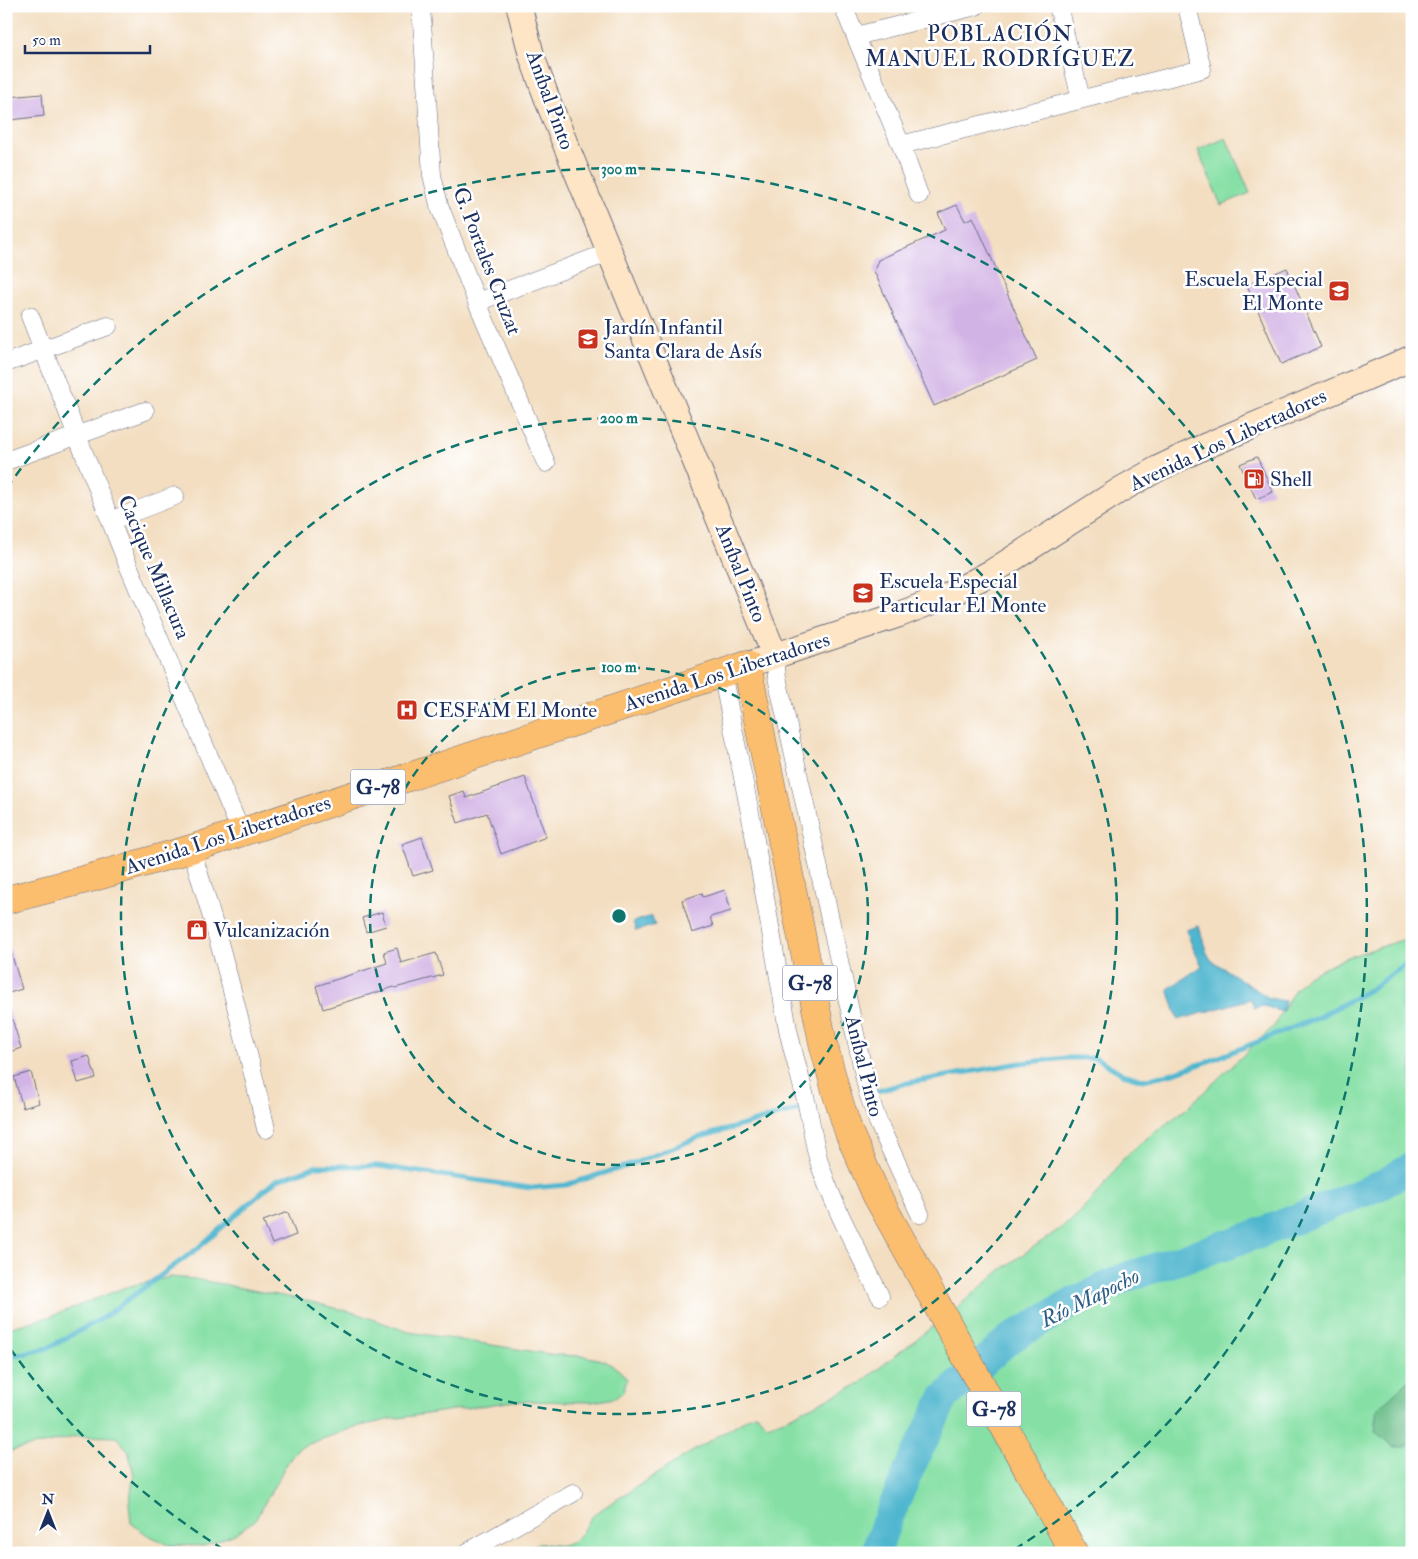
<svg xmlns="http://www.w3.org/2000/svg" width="1418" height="1559" viewBox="0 0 1418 1559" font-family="'IM FELL Double Pica',serif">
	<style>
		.green { fill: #86e0a5; stroke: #508882 }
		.forest { fill: #6cbe8a; stroke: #447674 }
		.water { fill: #50b6cf; stroke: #367296 }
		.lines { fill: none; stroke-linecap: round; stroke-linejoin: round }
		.stream { stroke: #50b6cf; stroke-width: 5 }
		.river { stroke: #50b6cf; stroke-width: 30 }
		.building { fill: #d2b3e5 }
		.street-casing { stroke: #676c81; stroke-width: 19 }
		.secondary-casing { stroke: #676c81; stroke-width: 27 }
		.primary-casing { stroke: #676c81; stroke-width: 29 }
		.street { stroke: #fff; stroke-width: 18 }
		.secondary { stroke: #fde5c5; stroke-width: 25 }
		.primary { stroke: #fbbd6e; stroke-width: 28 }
		.ring { fill: none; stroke: #0f766e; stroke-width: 2.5; stroke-dasharray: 9 6 }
		.labels { text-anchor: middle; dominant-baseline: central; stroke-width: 5; stroke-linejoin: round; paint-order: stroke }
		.shield { fill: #fff; stroke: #5f6d8e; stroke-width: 1 }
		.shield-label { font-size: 20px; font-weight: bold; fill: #1b2f5e }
		.street-label { font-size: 21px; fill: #1b2f5e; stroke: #fff }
		.poi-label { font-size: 21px; fill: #1b2f5e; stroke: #fff; text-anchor: start }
		.neighbourhood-label { font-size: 22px; letter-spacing: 1px; fill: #1b2f5e; stroke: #fff }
		.water-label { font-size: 22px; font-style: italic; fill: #2e5e86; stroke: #fff }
		.centre { fill: #0f766e; stroke: #fff; stroke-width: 2.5 }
		.ring-label { font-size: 15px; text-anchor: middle; font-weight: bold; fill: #0f766e; stroke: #fff; stroke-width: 5; stroke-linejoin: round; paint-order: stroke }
	</style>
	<rect width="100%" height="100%" fill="#fff"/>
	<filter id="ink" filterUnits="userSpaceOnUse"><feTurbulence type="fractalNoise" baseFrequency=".02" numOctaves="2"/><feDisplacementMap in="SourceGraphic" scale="10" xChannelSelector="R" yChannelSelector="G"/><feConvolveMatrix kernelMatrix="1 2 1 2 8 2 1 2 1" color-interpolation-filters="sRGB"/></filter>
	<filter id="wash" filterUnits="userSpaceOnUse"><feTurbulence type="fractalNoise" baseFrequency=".0096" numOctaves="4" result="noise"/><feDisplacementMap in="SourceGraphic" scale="20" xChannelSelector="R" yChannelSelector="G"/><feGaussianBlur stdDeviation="1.12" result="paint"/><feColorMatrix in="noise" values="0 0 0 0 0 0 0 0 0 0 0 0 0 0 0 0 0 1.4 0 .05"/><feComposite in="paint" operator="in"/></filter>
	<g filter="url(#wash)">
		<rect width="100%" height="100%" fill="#f3dec1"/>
		<path class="green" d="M1226,138L1250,193L1221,205L1198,150Z
			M1412,937V1553H520L538,1543L563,1546L573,1542L581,1533L594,1514L685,1456L754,1414L758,1415L767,1425L787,1418L859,1384L960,1305L1002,1269L1071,1221L1101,1189L1123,1159L1142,1142L1186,1109L1274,1026L1295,989L1308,976L1345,958Z
			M170,1277L195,1279L303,1300L355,1313L409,1332L555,1355L585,1356L605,1361L619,1370L627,1379L623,1392L615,1398L592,1402L514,1401L392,1419L355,1427L298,1448L286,1465L255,1520L235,1534L204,1546L169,1545L146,1534L131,1523L129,1503L134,1475L128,1450L116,1437L79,1436L6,1452V1327H12L52,1316L126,1287Z"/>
		<path class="forest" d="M1412,1377V1442L1405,1447H1393L1375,1431L1378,1408Z"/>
		<path class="water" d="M652,916L655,925L636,931L633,922Z
			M1199,926L1206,951L1211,960L1269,998L1285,1001L1282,1012L1264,1006L1254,1008L1251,999L1178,1020L1168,989L1202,966L1193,948L1186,930Z"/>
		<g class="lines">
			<path class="stream" d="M878,1091L902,1084L1020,1063L1066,1058H1096L1123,1074L1143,1080L1173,1073L1204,1063L1317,1018L1369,990L1412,960
				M6,1358L48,1348L101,1319L197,1249L275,1181L317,1166H378L531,1188L566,1185L627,1166L700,1137L798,1110"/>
			<path class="river" d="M876,1553L884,1528L912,1463L944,1398L1008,1340L1074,1302L1124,1278L1255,1235L1379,1186L1412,1167"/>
		</g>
		<g id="blocks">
			<path class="building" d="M42,94L44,116L11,120L8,97Z
				M957,205L965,221L973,217L1037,360L934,406L874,271L878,260L945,230L938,213Z
				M1287,268L1321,347L1281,364L1247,285Z
				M1257,457L1273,492L1256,499L1240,464Z
				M525,777L546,837L501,854L487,813L458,823L449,796L464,791L466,798Z
				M422,837L433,870L413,876L402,844Z
				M725,890L731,911L710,917L713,926L692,933L682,900L702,893L703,897Z
				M382,912L386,926L366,932L362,918Z
				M397,948L401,963L436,953L443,975L395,988L394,987L323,1009L316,986L387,963L384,952Z
				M6,949H10L22,989L6,994Z
				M9,1009L21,1048L6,1053V1010Z
				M89,1056L96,1078L78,1083L72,1061Z
				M31,1072L39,1103L23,1108L14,1077Z
				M288,1212L296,1235L272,1244L263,1221Z"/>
		</g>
	</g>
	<g filter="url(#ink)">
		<use href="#blocks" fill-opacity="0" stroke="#676c81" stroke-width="1"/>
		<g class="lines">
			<g class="street-casing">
				<path id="street" d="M421,6L432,175L439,205L477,302L546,463
					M843,6L901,145L919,195
					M1058,6L1081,99
					M856,36L976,6
					M901,145L1202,69L1187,6
					M477,302L610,252
					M30,316L126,560L241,832
					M6,363L108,326
					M6,461L145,411
					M110,521L175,496
					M775,656L777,677L868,1093L878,1122L920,1214
					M722,673L752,823L787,1024C792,1051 801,1078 807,1105C812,1126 814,1147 821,1168C836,1212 860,1254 880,1296
					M191,849C221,941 244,1034 266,1129
					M466,1553L573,1493"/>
			</g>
			<g class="secondary-casing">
				<path id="secondary" d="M519,6L532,57L549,104L775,656
					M747,665L898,615L949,595L992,572L1120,490L1159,468L1201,448L1412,358"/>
			</g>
			<g class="primary-casing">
				<path id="primary" d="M6,900L87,879L191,849L747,665L823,1043L837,1095L849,1133L877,1196L1074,1553"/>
			</g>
			<use href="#street" class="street"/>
			<use href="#secondary" class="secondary"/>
			<use href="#primary" class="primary"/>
		</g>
	</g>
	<g class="ring">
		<circle cx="619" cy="916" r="249"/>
		<circle cx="619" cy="916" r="498"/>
		<path d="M223 1549A747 747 0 0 1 7 1344M7 488A747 747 0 1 1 1015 1549"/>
	</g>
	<defs>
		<g id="school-square" transform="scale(1.125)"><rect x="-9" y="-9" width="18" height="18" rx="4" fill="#c8321e" stroke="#fff"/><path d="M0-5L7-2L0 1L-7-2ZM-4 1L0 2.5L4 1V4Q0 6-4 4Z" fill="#fff"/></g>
		<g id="fuel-square" transform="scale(1.125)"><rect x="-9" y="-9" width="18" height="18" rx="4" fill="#c8321e" stroke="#fff"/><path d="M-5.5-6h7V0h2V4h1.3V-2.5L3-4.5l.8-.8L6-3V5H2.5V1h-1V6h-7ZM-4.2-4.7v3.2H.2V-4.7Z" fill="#fff"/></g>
		<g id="hospital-square" transform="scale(1.125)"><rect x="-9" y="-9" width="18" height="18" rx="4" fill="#c8321e" stroke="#fff"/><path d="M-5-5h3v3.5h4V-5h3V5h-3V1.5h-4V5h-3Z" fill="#fff"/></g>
		<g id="shop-square" transform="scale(1.125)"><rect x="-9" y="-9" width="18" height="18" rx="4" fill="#c8321e" stroke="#fff"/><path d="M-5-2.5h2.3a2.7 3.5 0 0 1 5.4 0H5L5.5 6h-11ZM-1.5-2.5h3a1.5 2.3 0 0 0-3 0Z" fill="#fff"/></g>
	</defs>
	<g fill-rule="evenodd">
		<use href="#school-square" x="1339" y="291"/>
		<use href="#school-square" x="588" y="339"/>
		<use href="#fuel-square" x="1254" y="479"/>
		<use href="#school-square" x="863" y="593"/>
		<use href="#hospital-square" x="407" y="710"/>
		<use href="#shop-square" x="197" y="930"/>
	</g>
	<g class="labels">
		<g class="shield">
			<rect x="350.5" y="769.5" width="55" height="35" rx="4"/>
			<rect x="782.5" y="965.5" width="55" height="35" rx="4"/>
			<rect x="966.5" y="1391.5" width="55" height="35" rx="4"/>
		</g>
		<g class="shield-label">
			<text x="378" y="787">G-78</text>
			<text x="810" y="983">G-78</text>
			<text x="994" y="1409">G-78</text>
		</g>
		<g class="street-label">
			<text transform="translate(550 100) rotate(70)">Aníbal Pinto</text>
			<text transform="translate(487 261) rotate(69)">G. Portales Cruzat</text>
			<text transform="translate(1228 440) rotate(-25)">Avenida Los Libertadores</text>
			<text transform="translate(154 567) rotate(67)">Cacique Millacura</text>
			<text transform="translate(741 573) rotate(68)">Aníbal Pinto</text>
			<text transform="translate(727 672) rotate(-18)">Avenida Los Libertadores</text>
			<text transform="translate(228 835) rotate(-18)">Avenida Los Libertadores</text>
			<text transform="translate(864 1066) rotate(76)">Aníbal Pinto</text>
		</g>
		<g class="poi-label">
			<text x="1323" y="279" text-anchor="end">Escuela Especial<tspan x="1323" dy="24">El Monte</tspan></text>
			<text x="604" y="327">Jardín Infantil<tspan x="604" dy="24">Santa Clara de Asís</tspan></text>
			<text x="1270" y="479">Shell</text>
			<text x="879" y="581">Escuela Especial<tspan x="879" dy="24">Particular El Monte</tspan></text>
			<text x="423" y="710">CESFAM El Monte</text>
			<text x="213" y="930">Vulcanización</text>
		</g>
		<g class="neighbourhood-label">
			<text x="1000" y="34">POBLACIÓN<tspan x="1000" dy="25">MANUEL RODRÍGUEZ</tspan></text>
		</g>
		<g class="water-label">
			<text transform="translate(1090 1298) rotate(-26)">Río Mapocho</text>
		</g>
	</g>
	<circle cx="619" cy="916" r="8" class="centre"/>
	<g class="ring-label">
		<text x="619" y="174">300 m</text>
		<text x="619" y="423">200 m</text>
		<text x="619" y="672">100 m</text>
	</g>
	<rect width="1418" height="1559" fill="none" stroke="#fff" stroke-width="25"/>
	<g transform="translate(48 1512)" stroke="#ffffff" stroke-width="4" paint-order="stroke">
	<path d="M0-4L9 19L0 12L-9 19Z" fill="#1b2f5e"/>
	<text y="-8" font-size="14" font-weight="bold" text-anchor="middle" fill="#1b2f5e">N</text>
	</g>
	<path d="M25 45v8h125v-8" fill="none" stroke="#1b2f5e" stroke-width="2.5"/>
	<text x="32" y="45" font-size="15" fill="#1b2f5e" stroke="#ffffff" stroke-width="4" paint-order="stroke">50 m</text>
</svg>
